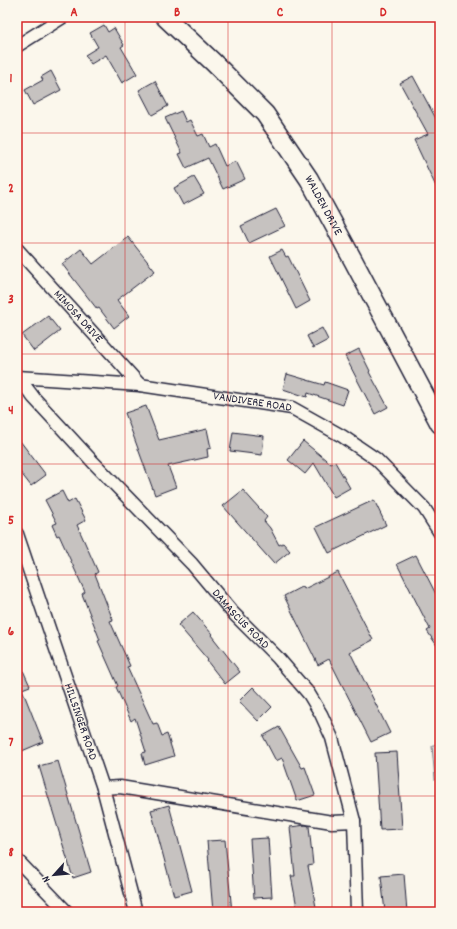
<svg xmlns="http://www.w3.org/2000/svg" width="457" height="929" viewBox="0 0 457 929" font-family="Dekko,sans-serif">
	<style>
		.green { fill: #dbd8d3; stroke: #7e7d87 }
		.building { fill: #c6c2c0; stroke: #22223b }
		.lines { fill: none; stroke-linecap: round; stroke-linejoin: round }
		.street-casing { stroke: #22223b; stroke-width: 15 }
		.secondary-casing { stroke: #22223b; stroke-width: 21 }
		.street { stroke: #fbf7ec; stroke-width: 12 }
		.secondary { stroke: #fbf7ec; stroke-width: 18 }
		.grid { fill: none; stroke: #d62828; stroke-width: 1; stroke-opacity: 0.55 }
		.labels { text-anchor: middle; dominant-baseline: central; stroke-width: 3; stroke-linejoin: round; paint-order: stroke }
		.street-label { font-size: 12px; fill: #22223b; stroke: #fbf7ec }
		.neatline { fill: none; stroke: #d62828; stroke-width: 1.5 }
		.grid-label { font-size: 13px; text-anchor: middle; font-weight: bold; fill: #d62828 }
	</style>
	<rect width="100%" height="100%" fill="#fbf7ec"/>
	<filter id="ink" filterUnits="userSpaceOnUse"><feTurbulence type="fractalNoise" baseFrequency=".025" numOctaves="2"/><feDisplacementMap in="SourceGraphic" scale="8" xChannelSelector="R" yChannelSelector="G"/><feConvolveMatrix kernelMatrix="1 2 1 2 8 2 1 2 1" color-interpolation-filters="sRGB"/></filter>
	<g filter="url(#ink)">
		<path class="green" d="M440,742V778L435,780L432,746L437,743Z"/>
		<path class="building" d="M104,25L108,32L114,28L124,45L121,47L137,74L122,83L106,55L91,64L85,55L98,47L90,33Z
			M51,71L61,90L33,105L25,90L43,80L41,77Z
			M413,76L440,126V195L414,140L428,134L400,83Z
			M155,81L168,106L152,115L139,90Z
			M181,111L186,122L190,120L198,136L203,134L209,147L215,144L225,166L236,161L245,179L223,189L208,158L186,168L179,154L182,153L165,118Z
			M194,177L204,194L183,205L174,188Z
			M276,209L285,226L249,243L241,226Z
			M128,237L155,271L117,300L129,316L114,328L99,308L97,309L62,264L81,249L93,264Z
			M282,250L286,257L288,256L310,301L296,309L270,256Z
			M48,316L60,331L34,351L22,335Z
			M322,328L328,340L313,348L307,336Z
			M359,349L370,371L369,372L388,407L375,414L345,356Z
			M287,374L324,385L325,382L348,390L343,405L308,393L307,397L283,389Z
			M146,406L159,440L207,429L211,448L207,449L208,457L168,466L176,487L155,495L125,413Z
			M233,432L264,436L262,455L230,451Z
			M17,437L46,475L31,486L17,468Z
			M303,441L331,464L335,462L350,488L334,497L314,463L305,474L288,460Z
			M243,490L267,517L264,521L270,528L279,545L283,543L290,551L274,564L223,506Z
			M62,491L68,503L75,499L86,520L77,525L98,572L95,574L113,620L110,621L130,666L127,667L153,724L157,723L162,736L167,734L174,756L145,765L142,753L146,752L135,718L131,721L116,687L118,686L98,641L100,640L82,594L85,592L59,535L57,536L52,525L57,523L45,500Z
			M374,500L386,525L329,553L316,527Z
			M416,555L440,602V650L427,631L430,629L397,564Z
			M338,572L373,640L350,652L390,733L371,742L329,659L318,665L284,596L303,586L304,589Z
			M193,612L212,634L211,635L240,672L225,684L207,661L208,660L178,625Z
			M17,657L30,686L22,689L43,742L22,751L17,739Z
			M253,687L272,707L258,721L239,701Z
			M279,727L302,768L305,767L315,795L297,801L282,758L276,761L263,736Z
			M397,752L402,829L380,830L375,753Z
			M58,761L91,872L73,878L39,766Z
			M169,805L192,891L174,896L151,810Z
			M306,825L309,826L313,865L308,866L317,912H298L291,876H295L290,827Z
			M268,838L272,897L254,898L250,839Z
			M225,840L232,912H213L207,841Z
			M404,874L407,912H385L381,876Z"/>
		<g class="lines">
			<g class="street-casing">
				<g id="street">
					<path d="M17,46L63,17"/>
					<path id="s1" d="M17,249L140,385"/>
					<path id="s2" d="M17,377L140,385L292,408L342,436L376,459L424,508L440,533"/>
					<path id="s3" d="M18,377L34,398L93,462L192,564L233,613L278,658L309,694L321,714L332,738L354,821L357,912"/>
					<path id="s4" d="M17,534L103,788L136,912"/>
					<path d="M103,788L120,787L332,822L354,821"/>
					<path d="M17,860L67,912"/>
				</g>
			</g>
			<g class="secondary-casing">
				<g id="secondary">
					<path id="s5" d="M165,17L213,62L265,114L309,179L353,260L440,424"/>
				</g>
			</g>
			<use href="#street" class="street"/>
			<use href="#secondary" class="secondary"/>
		</g>
	</g>
	<path class="grid" d="M125,17V912M228,17V912M332,17V912M17,133H440M17,243H440M17,354H440M17,464H440M17,575H440M17,686H440M17,796H440"/>
	<g class="labels">
		<g class="street-label">
			<text stroke="none"><textPath href="#s5" startOffset="248">WALDEN DRIVE</textPath></text>
			<text stroke="none"><textPath href="#s1" startOffset="91">MIMOSA DRIVE</textPath></text>
			<text stroke="none"><textPath href="#s2" startOffset="237">VANDIVERE ROAD</textPath></text>
			<text stroke="none"><textPath href="#s3" startOffset="329">DAMASCUS ROAD</textPath></text>
			<text stroke="none"><textPath href="#s4" startOffset="198">HILLSINGER ROAD</textPath></text>
		</g>
	</g>
	<rect width="457" height="929" fill="none" stroke="#fbf7ec" stroke-width="44"/>
	<g transform="translate(54 875) rotate(243)" stroke="#fbf7ec" stroke-width="3" paint-order="stroke">
	<path d="M0-3L7 15L0 10L-7 15Z" fill="#22223b"/>
	<text y="-6" font-size="11" font-weight="bold" text-anchor="middle" fill="#22223b">N</text>
	</g>
	<rect x="22" y="22" width="413" height="885" class="neatline"/>
	<g class="grid-label">
		<text x="74" y="16">A</text>
		<text x="177" y="16">B</text>
		<text x="280" y="16">C</text>
		<text x="383" y="16">D</text>
		<text x="11" y="82">1</text>
		<text x="11" y="192">2</text>
		<text x="11" y="303">3</text>
		<text x="11" y="414">4</text>
		<text x="11" y="524">5</text>
		<text x="11" y="635">6</text>
		<text x="11" y="746">7</text>
		<text x="11" y="856">8</text>
	</g>
</svg>
